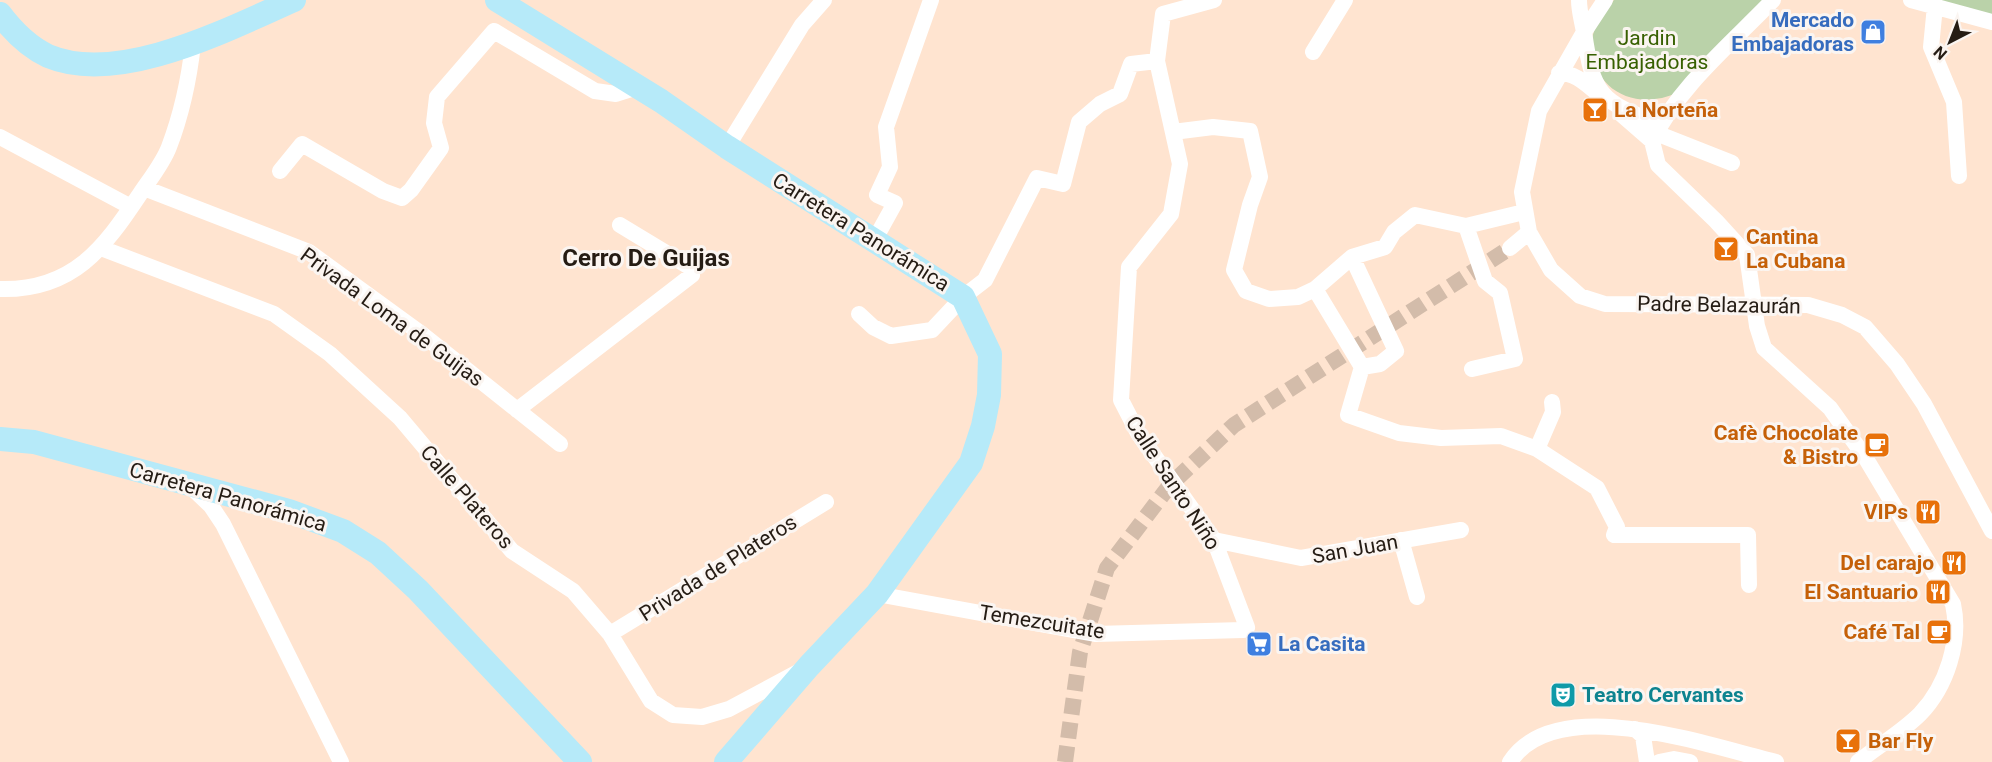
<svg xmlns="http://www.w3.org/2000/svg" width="1992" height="762" viewBox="0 0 1992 762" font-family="Roboto,sans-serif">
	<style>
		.green { fill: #bad2a9 }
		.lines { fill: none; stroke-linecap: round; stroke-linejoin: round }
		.street-tunnel { stroke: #d3bcaa; stroke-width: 16; stroke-dasharray: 16 8; stroke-linecap: butt }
		.street { stroke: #fff; stroke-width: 16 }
		.secondary { stroke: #b6eaf9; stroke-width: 24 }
		.labels { text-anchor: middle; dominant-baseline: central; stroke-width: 6; stroke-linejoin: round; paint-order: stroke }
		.shop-label { font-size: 21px; font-weight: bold; fill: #366cbe; stroke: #fbf5f1; text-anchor: end }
		.park-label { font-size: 21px; fill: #376001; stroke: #fbf5f1 }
		.food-label { font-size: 21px; font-weight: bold; fill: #c56008; stroke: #fbf5f1; text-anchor: end }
		.street-label { font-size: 21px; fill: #251c14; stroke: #fbf5f1 }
		.culture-label { font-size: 21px; font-weight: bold; fill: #0d838f; stroke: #fbf5f1; text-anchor: start }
		.quarter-label { font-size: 24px; font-weight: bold; fill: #251c14; stroke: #fbf5f1 }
	</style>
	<rect width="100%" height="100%" fill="#ffe4d0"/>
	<path class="green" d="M1614,0H1764L1677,93C1636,111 1591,91 1592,41C1593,25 1605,12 1614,0Z
		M1933,0H1992V17Z"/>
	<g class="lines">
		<path class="street-tunnel" d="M1065,762L1080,652L1107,568L1170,485L1234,425L1510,248"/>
		<path class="street" d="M1579,0C1579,11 1582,21 1584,32C1593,95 1600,102 1660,124
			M1605,0L1584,32L1539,111L1522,192L1529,232L1551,270L1580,296L1605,304L1808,305L1842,315L1865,327L1897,364L1924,404L1992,531
			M1911,0L1992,22
			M1935,6L1931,47L1954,102L1959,176
			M1313,52L1345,0
			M1559,73C1575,73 1585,83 1597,93
			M1621,114L1652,141
			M1173,132L1213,127L1250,131L1260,177L1250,205L1234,270L1246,291L1269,299L1298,297L1315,289L1352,257L1385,247L1394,232L1415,215L1466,226L1524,212
			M1656,133L1732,163
			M0,137L131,207
			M1652,141L1658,165L1716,221L1747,255L1757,326L1764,348L1830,408L1865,457L1953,604C1961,641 1947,686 1920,714C1902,732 1878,746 1858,762
			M1652,141C1678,87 1732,43 1773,0
			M727,147L802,25L824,0
			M280,171L302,144L383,191L402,198L411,190L441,148L434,123L437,97L494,31L595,91L616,94L638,87
			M144,188L309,252L423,335L560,444
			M1466,226L1485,281L1500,293L1515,359L1472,369
			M874,241L895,203L877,195L890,167L886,127L931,0
			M101,248L274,314L330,354L400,418L512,551L573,591L610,634L651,701L673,715L702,717L729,709L798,672
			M1510,248L1529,232
			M1352,257L1396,351L1380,364L1362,367
			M0,289C73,291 104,248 140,194C150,179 163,163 169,147C182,113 189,80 193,44
			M1315,289L1362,367
			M859,314L873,327L891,336L932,330L963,297L985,280L1037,178L1063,184L1079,122L1100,104L1120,94L1131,64L1157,61
			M1362,367L1348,415L1399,433L1441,438L1501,436L1537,449L1597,488L1617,527L1614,535H1748L1749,585
			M517,410L692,275L691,268L620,225
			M1537,449L1553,412L1552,402
			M191,487L211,506L223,524L341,762
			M1214,540L1301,558L1461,530
			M1401,540L1417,597
			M877,594L1095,634L1243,630L1247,627L1214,540L1138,433L1121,400L1129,267L1171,214L1180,164L1157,61L1163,14L1214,0
			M610,634L826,502
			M1635,729L1643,736L1647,762
			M1510,762C1556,691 1709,746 1776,762
			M1659,762L1674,759L1690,762"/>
		<path class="secondary" d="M497,0L661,101L727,147L963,297L990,354L989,395L983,426L971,463L877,594L809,666L726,762
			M0,14C12,30 29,47 48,56C119,86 228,29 294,0
			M0,439L34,442L289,511L343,531L378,553L418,590L580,762"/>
	</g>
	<defs>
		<g id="shop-square" transform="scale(1.35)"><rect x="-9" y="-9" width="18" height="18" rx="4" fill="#3f7fe0" stroke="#fbf5f1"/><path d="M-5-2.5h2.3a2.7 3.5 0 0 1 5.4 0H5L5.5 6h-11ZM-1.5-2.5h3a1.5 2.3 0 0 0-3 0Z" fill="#fff"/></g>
		<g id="bar-square" transform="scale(1.35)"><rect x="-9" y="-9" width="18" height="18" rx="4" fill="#e8710a" stroke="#fbf5f1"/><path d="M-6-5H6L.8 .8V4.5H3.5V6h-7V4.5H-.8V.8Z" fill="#fff"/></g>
		<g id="cafe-square" transform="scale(1.35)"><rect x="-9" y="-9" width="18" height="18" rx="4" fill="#e8710a" stroke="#fbf5f1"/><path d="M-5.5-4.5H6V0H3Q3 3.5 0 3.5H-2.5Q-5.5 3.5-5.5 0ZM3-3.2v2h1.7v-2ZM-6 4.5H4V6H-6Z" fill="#fff"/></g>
		<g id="restaurant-square" transform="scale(1.35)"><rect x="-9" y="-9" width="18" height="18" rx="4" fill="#e8710a" stroke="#fbf5f1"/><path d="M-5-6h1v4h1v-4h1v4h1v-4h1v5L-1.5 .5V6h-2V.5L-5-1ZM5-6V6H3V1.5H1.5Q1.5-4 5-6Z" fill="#fff"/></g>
		<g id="supermarket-square" transform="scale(1.35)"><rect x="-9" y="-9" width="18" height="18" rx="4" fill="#3f7fe0" stroke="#fbf5f1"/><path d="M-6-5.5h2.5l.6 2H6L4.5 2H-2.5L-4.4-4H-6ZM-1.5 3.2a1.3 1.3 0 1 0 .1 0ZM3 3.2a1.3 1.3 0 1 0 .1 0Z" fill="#fff"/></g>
		<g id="theatre-square" transform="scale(1.35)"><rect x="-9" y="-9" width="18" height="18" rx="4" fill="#0f9aa8" stroke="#fbf5f1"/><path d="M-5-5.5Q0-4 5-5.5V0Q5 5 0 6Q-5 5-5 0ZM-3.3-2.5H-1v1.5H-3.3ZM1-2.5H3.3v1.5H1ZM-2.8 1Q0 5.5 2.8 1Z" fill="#fff"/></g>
	</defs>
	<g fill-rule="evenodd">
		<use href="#shop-square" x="1873" y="32"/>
		<use href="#bar-square" x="1595" y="110"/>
		<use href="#bar-square" x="1726" y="249"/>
		<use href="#cafe-square" x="1877" y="445"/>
		<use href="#restaurant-square" x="1928" y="512"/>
		<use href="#restaurant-square" x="1954" y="563"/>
		<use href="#restaurant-square" x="1938" y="592"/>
		<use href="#cafe-square" x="1939" y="632"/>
		<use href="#supermarket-square" x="1259" y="644"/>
		<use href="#theatre-square" x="1563" y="695"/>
		<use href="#bar-square" x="1848" y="741"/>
	</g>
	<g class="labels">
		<g class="shop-label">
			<text x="1854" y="20">Mercado<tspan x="1854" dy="24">Embajadoras</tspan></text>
			<text x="1278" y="644" text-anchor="start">La Casita</text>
		</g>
		<g class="park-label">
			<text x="1647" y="38">Jardin<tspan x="1647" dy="24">Embajadoras</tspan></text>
		</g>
		<g class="food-label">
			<text x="1614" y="110" text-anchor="start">La Norteña</text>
			<text x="1746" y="237" text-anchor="start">Cantina<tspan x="1746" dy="24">La Cubana</tspan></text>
			<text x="1858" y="433">Cafè Chocolate<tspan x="1858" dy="24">&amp; Bistro</tspan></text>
			<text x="1908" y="512">VIPs</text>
			<text x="1934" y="563">Del carajo</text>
			<text x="1918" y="592">El Santuario</text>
			<text x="1920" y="632">Café Tal</text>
			<text x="1868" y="741" text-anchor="start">Bar Fly</text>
		</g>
		<g class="street-label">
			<text transform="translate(861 232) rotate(32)">Carretera Panorámica</text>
			<text transform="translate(1719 305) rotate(1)">Padre Belazaurán</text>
			<text transform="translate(392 317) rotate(36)">Privada Loma de Guijas</text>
			<text transform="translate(1173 483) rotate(57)">Calle Santo Niño</text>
			<text transform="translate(228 497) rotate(16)">Carretera Panorámica</text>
			<text transform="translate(467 497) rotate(49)">Calle Plateros</text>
			<text transform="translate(1355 549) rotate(-10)">San Juan</text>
			<text transform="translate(718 568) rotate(-32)">Privada de Plateros</text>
			<text transform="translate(1042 622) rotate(9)">Temezcuitate</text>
		</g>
		<g class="culture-label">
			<text x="1582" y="695">Teatro Cervantes</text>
		</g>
		<g class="quarter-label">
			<text x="646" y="258">Cerro De Guijas</text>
		</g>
	</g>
	<g transform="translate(1950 42) rotate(222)" stroke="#fbf5f1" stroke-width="4.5" paint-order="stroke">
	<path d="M0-4.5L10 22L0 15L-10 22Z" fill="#251c14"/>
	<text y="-9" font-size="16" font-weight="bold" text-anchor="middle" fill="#251c14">N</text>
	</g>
</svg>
